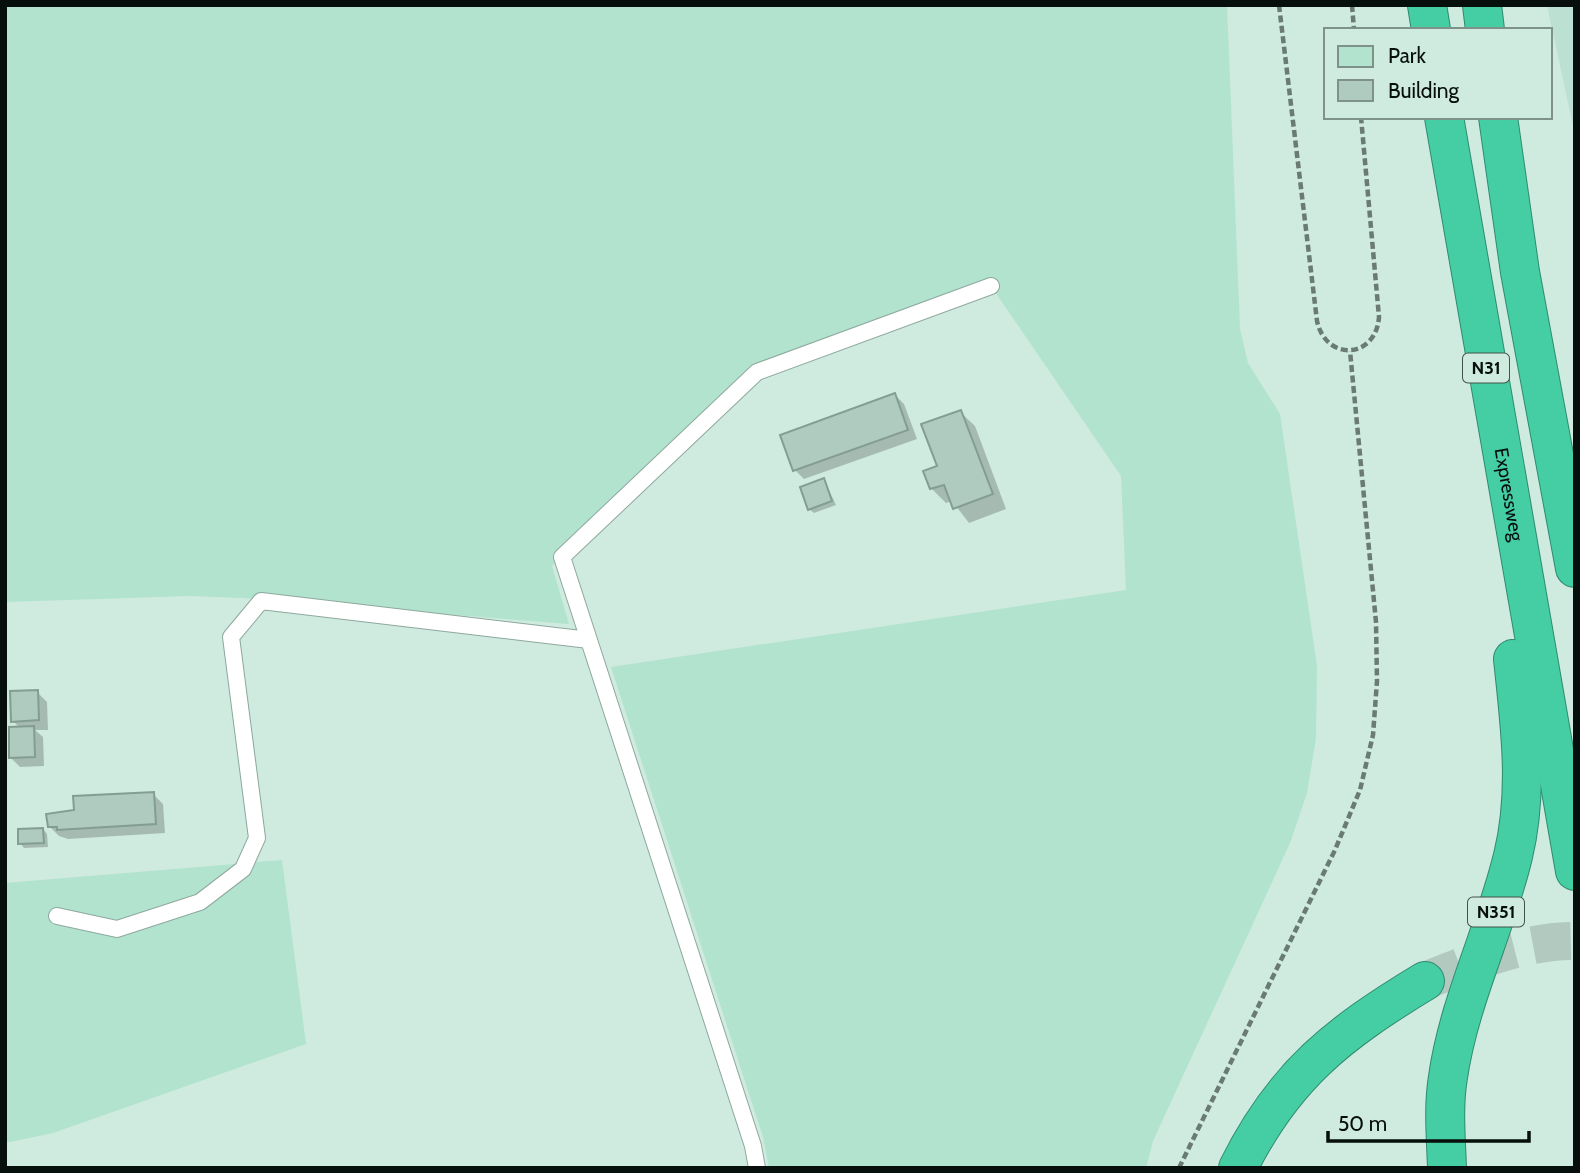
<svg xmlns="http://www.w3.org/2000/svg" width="1580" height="1173" viewBox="0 0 1580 1173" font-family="Cabin,sans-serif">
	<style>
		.built { fill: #bce0d1 }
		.green { fill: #b1e3cf }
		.shadow { fill: #0003 }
		.building { fill: #afcabf; stroke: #839d92; stroke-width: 2 }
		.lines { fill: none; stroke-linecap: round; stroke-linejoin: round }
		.highway-tunnel { stroke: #b1c9bf; stroke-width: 38; stroke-dasharray: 38 19; stroke-linecap: butt }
		.lane-casing { stroke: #8ea89e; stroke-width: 18 }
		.highway-casing { stroke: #2f8b6e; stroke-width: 40 }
		.path { stroke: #697b73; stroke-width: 4.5; stroke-dasharray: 7 3.5; stroke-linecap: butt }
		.lane { stroke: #fff; stroke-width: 16 }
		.highway { stroke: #45cea4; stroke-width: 38 }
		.labels { text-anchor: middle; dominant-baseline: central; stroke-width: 5; stroke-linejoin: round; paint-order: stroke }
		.shield { fill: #cfeadf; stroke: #42514b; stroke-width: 2 }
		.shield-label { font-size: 18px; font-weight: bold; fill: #060f0b }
		.street-label { font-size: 19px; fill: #060f0b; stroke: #cfeadf }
	</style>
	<rect width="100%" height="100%" fill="#cfeadf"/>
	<path class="built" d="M1547,5H1575V135Z"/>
	<path class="green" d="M5,5H1227L1240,329L1248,363L1280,414L1317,666L1316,738L1307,793L1290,843L1153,1141L1146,1168H769L763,1137L611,667L1126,590L1121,476L991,286L757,372L552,566L569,624L242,598L190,596L5,602Z
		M282,860L306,1044L53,1133L5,1143V883Z"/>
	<path class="shadow" d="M895,395L904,404L917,439L804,479L795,470Z
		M960,412L975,426L1006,509L969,523L952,501L946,503L932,489Z
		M824,480L836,505L814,513L809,509Z
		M37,692L47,702L48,730H35L43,737L44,766L20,767L10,757L20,728L13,721Z
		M153,794L163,804L165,833L68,839L59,836L49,826Z
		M43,829L47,834L48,847L24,848L20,843Z"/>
	<path class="building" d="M895,393L908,430L793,471L780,435Z
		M961,410L993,494L953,509L944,485L930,489L923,471L937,466L921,424Z
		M824,478L832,501L808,510L800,487Z
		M38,690L39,720L11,722L10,691Z
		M34,726L35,757L9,758V727Z
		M154,792L156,824L57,830V827H48L46,814L74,810L73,796Z
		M43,828L44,843L18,844V829Z"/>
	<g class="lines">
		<path class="highway-tunnel" d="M1425,981C1473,962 1522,941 1575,941"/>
		<g class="lane-casing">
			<path id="lane" d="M57,916L117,929L200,902L243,869L257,838L231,637L261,601L589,640
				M757,1168L753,1146L562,557L757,372L991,286"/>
		</g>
		<g class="highway-casing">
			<g id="highway">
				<path d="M1427,5L1431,30"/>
				<path d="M1482,5L1485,30"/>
				<path id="s1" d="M1444,117L1575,871"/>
				<path d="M1498,117L1520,272L1575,568"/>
				<path d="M1238,1168C1284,1075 1339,1033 1425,981"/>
				<path d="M1447,1168C1446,1138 1443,1107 1448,1077C1459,1001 1495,931 1513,856C1529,791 1520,725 1513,659"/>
			</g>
		</g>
		<path class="path" d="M1279,5L1317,321C1326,362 1376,359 1379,317L1361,117
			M1352,5L1354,30
			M1179,1168L1335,850L1360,790L1373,735L1377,681L1376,622L1350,351"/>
		<use href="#lane" class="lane"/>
		<use href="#highway" class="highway"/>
	</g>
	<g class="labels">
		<g class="shield">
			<rect x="1463" y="353.5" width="46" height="29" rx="5"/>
			<rect x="1468" y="897.5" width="56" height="29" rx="5"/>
		</g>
		<g class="shield-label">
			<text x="1486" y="368">N31</text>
			<text x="1496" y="912">N351</text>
		</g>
		<g class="street-label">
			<text stroke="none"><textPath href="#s1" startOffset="383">Expressweg</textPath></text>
		</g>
	</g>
	<rect width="1580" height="1173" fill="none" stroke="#060f0b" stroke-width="14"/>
	<rect x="1324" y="28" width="228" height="91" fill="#cfeadf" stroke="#7f928a" stroke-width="2"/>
	<rect x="1338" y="46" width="35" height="21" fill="#b1e3cf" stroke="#7f928a" stroke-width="2"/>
	<text x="1388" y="63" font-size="21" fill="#060f0b">Park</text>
	<rect x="1338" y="80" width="35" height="21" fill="#afcabf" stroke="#7f928a" stroke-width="2"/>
	<text x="1388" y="98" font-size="21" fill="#060f0b">Building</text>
	<path d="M1328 1131v10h201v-10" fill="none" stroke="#060f0b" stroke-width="3.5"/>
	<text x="1338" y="1131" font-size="21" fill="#060f0b" stroke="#cfeadf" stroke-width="5" paint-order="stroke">50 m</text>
</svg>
